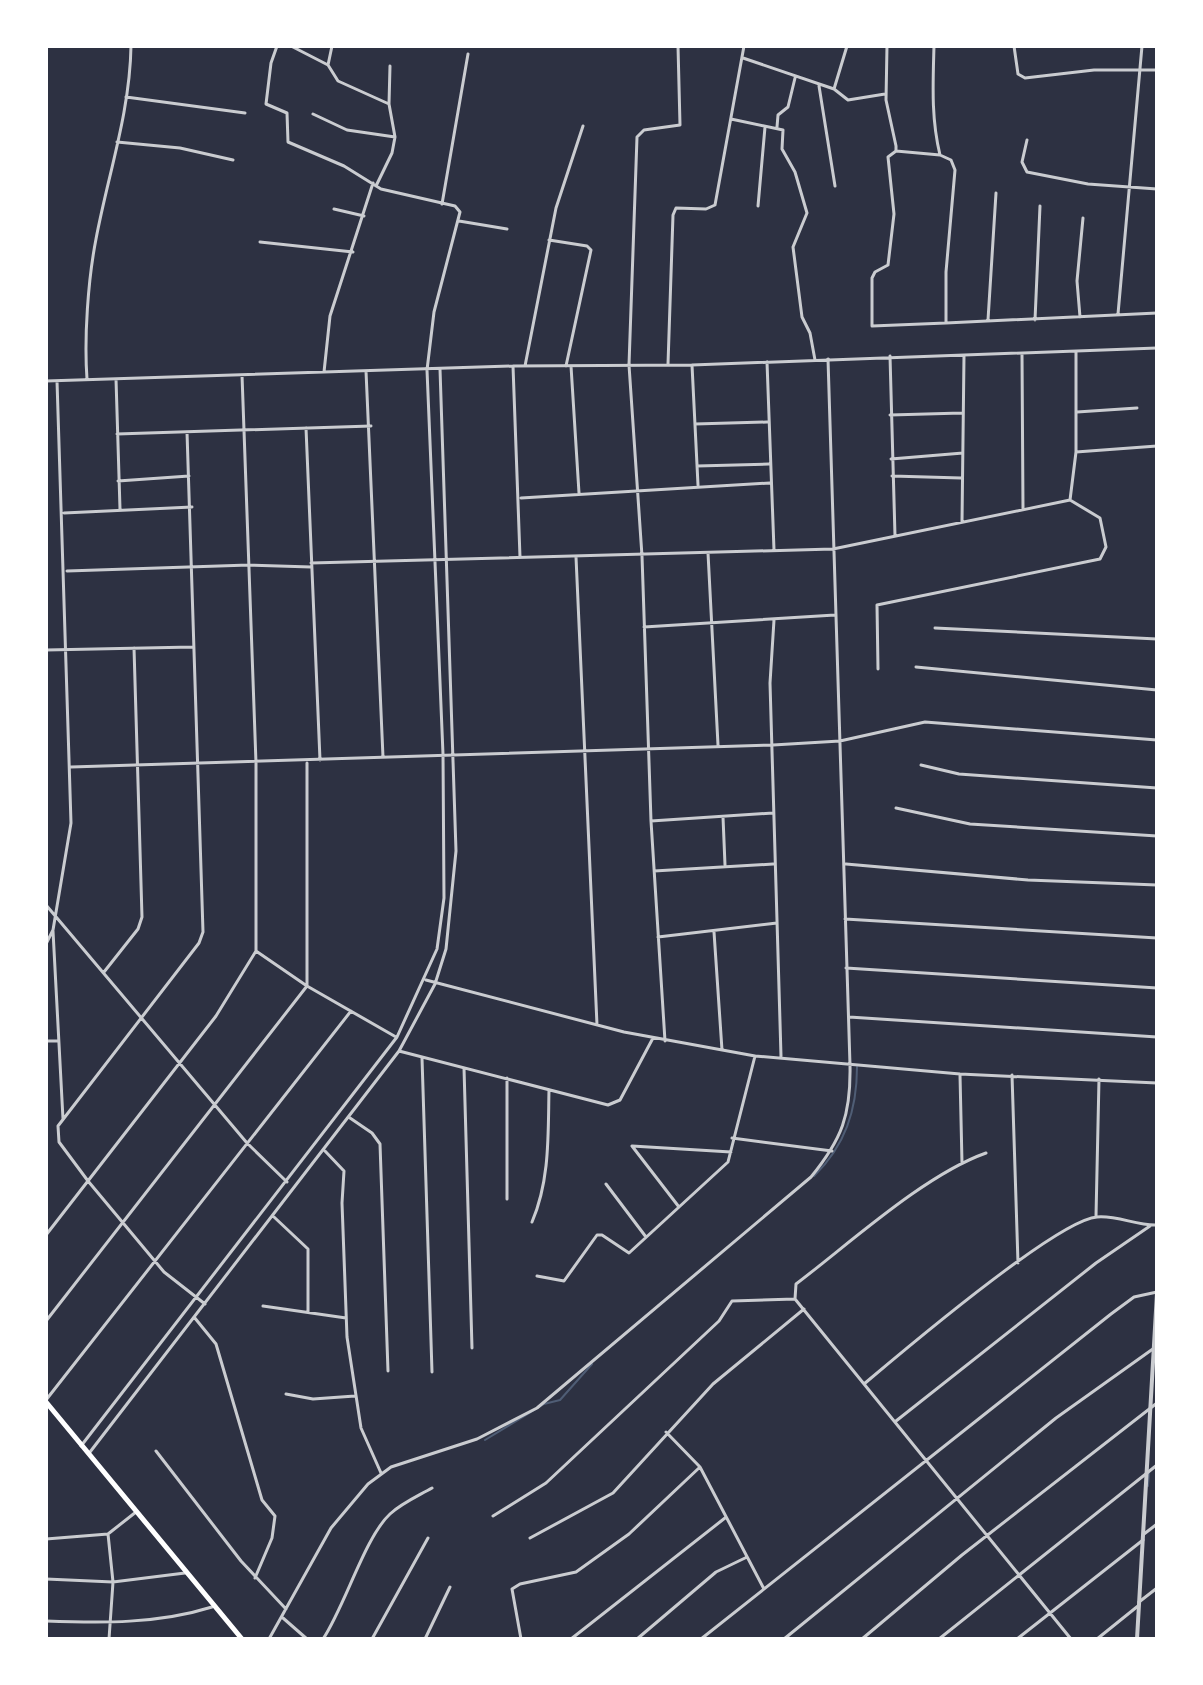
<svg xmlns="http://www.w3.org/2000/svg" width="1203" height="1685" viewBox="0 0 1203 1685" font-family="'Varela Round',sans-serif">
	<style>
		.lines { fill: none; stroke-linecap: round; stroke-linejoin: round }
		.stream { stroke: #4f5d75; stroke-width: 2 }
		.minor { stroke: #caccd0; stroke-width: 3 }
		.tertiary { stroke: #caccd0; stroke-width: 4 }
		.primary { stroke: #fff; stroke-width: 5 }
	</style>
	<rect width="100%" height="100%" fill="#2d3142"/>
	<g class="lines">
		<path class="stream" d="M814,1176C845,1146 857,1110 857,1067
			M485,1440L544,1404L560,1400L592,1364
			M1148,1486L1149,1473"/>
		<path class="minor" d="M291,46L328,65L338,81L389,104
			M887,46L886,100L896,146V151L888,157L894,214L888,265L875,272L872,278V326L946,323V272L955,170L951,160L940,155C931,118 933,83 934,46
			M1014,46L1018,74L1025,78L1094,70H1157
			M743,58L834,89L848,100L885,94
			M328,65L332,46
			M819,86L835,186
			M834,89L847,46
			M126,97L245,113
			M313,114L347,130L395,137
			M731,119L783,130L782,149L795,172L807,213L793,247L802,317L810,333L815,360
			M777,127L778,115L788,107L795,78
			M1027,140L1022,162L1027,172L1088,184L1157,189
			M117,142L180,148L233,160
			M896,151L940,155
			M376,186L392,153L395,137L389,104L390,66
			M442,204L468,54
			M758,206L765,127
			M334,209L364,216
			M459,221L507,229
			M549,240L587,246L591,250L566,366
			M260,242L353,252
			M1118,314L1142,46
			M1080,317L1077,281L1083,218
			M988,320L996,193
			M1035,320L1040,206
			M946,323L1157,313
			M1022,354L1023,509
			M890,356L895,536
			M767,362L774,550
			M668,364L673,215L676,208L706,209L715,205L744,46
			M692,365L698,485
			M513,366L520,557
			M525,366L556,208L583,126
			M571,366L579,493
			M366,371L383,757
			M324,372L330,316L373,183
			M87,379C84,338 88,280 96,239C108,175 130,112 131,46
			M116,379L120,509
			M46,381L513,366L692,365L1157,348
			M1077,412L1137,408
			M890,415L962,413
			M695,424L767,422
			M306,428L320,760
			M187,432L203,932L199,943L58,1126L59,1142L88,1181L164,1272L205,1304
			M117,434L371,426
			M1076,452L1157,446
			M891,459L963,453
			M697,466L769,464
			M892,476L961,478
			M118,481L189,476
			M521,498L770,483
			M1070,500L1076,452V352
			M64,513L192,507
			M962,522L964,356
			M708,553L718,745
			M576,557L597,1025
			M311,563L833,549L1070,500
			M67,571L249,565L311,567
			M774,620L770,683L781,1056
			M644,627L835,615
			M935,628L1157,639
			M46,650L193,647
			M916,667L1157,690
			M878,669L877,605L1100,559L1106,547L1100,518L1070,500
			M921,765L959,774L1157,788
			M71,767L773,745L840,741L925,722L1157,740
			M896,808L970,824L1157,836
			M723,817L725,865
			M651,821L773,813
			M846,864L1028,880L1157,885
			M654,871L773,864
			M46,905L247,1143L287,1182
			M845,919L1157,938
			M53,931L63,1119
			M714,932L722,1050
			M658,937L777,923
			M46,944L53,930L71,823L57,381
			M256,951L307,986L396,1037
			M846,968L1157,988
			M104,972L138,929L142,917L134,648
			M426,980L624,1032L755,1056L960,1074L1157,1083
			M849,1017L1157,1037
			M46,1041H57
			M665,1041L651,821L642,556L629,365L637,137L644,130L680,125L678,46
			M399,1051L608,1105L620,1100L653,1038
			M422,1058L432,1372
			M464,1068L472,1348
			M960,1075L962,1163
			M1012,1075L1018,1263
			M507,1078V1199
			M350,1118L372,1133L380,1144L388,1371
			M732,1138L832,1151
			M325,1151L344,1171L342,1203L347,1337L361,1428L381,1473
			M986,1153C924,1175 849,1244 796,1284L795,1299L1071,1639
			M606,1184L646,1237
			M679,1207L632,1146L731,1152
			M1096,1216L1099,1079
			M274,1217L308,1249V1312
			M532,1222C550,1180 548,1135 549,1090
			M46,1235L216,1016L256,951V763L242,375
			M537,1276L564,1281L597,1235H602L629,1253L728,1162L755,1056
			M263,1306L346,1318
			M194,1317L216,1344L262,1500L275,1516L272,1538L255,1578
			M46,1321L307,986V763
			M864,1384C902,1352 1057,1220 1097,1217C1117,1215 1137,1226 1157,1225
			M286,1394L313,1399L355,1396
			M46,1400L351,1011
			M896,1421L1096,1263L1150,1226
			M666,1432L700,1467L764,1589
			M81,1446L397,1037L437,949L444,898L443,754L427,370L434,312L460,212L455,206L381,189L344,166L288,142L287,113L266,104L271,63L277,46
			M156,1451L241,1561L286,1609
			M90,1452L399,1051L435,984L446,949L456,851L440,369
			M493,1516L546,1483L719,1321L732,1301L795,1299
			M108,1534L113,1582L109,1639
			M1144,1534L1157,1524
			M530,1538L613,1493L713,1384L804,1309
			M46,1539L108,1534L136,1512
			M46,1579L113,1582L185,1573
			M1139,1602L1157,1588
			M283,1618L307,1639
			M46,1621C102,1623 158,1624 212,1607
			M269,1639L331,1528L368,1484L391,1467L477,1439L537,1408L811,1177C842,1139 851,1115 850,1065L828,359
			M323,1639C345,1606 365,1537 390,1514C402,1503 418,1496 432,1488
			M372,1639L428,1538
			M425,1639L450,1587
			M521,1639L512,1589L520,1584L576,1572L629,1534L700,1467
			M571,1639L725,1518
			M637,1639L716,1572L745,1558
			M701,1639L1111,1314L1134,1297L1157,1292
			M784,1639L1056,1418L1157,1346
			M862,1639L962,1555L1157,1403
			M939,1639L1157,1465
			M1017,1639L1143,1540
			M1097,1639L1138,1606"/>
		<path class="tertiary" d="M1137,1639L1157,1293"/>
		<path class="primary" d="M46,1402L242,1639"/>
	</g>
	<rect width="1203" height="1685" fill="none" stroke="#ffffff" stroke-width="96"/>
</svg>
